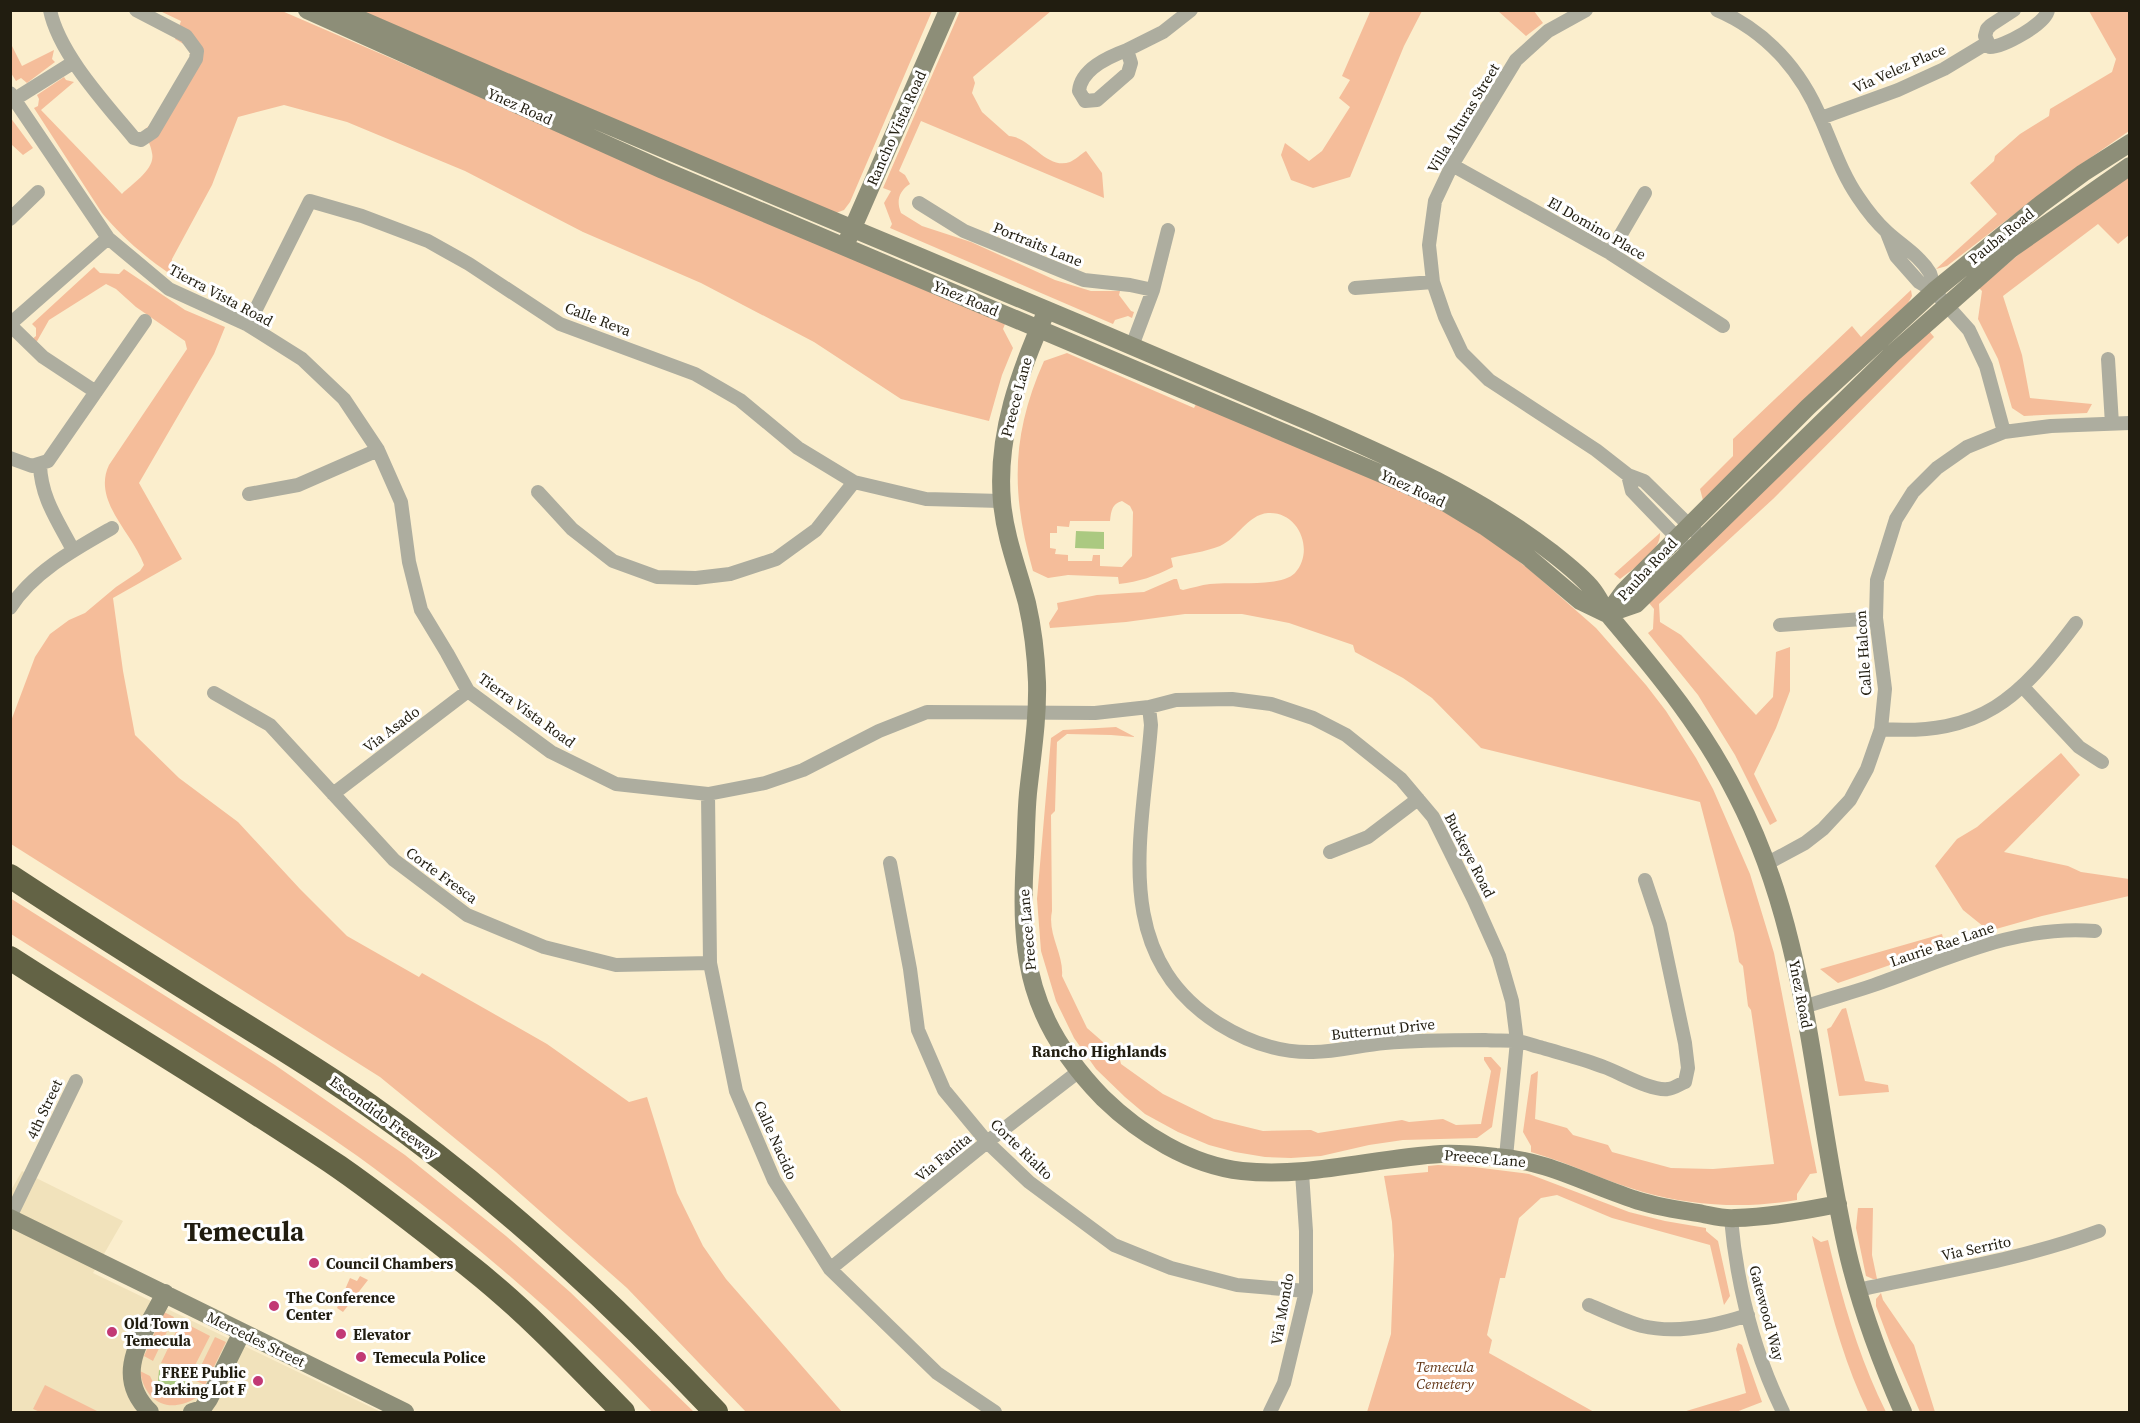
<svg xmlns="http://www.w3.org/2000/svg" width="2140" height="1423" viewBox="0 0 2140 1423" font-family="'Source Serif 4',serif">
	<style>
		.built { fill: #f1e2bb }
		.green { fill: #f5bd9a; fill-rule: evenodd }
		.water { fill: #abc981 }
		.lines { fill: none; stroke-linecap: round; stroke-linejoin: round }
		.street { stroke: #adad9f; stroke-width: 14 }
		.secondary { stroke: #8d8e78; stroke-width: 18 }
		.highway { stroke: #636345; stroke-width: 24 }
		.poi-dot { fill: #c23975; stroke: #fff; stroke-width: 2 }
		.labels { text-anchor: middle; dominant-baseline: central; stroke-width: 6; stroke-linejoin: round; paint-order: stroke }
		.street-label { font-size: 15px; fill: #211d10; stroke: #fff }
		.poi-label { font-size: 15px; font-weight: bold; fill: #211d10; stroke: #fff; text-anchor: start }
		.park-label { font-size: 15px; font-style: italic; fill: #643717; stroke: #fff }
		.neighbourhood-label { font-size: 16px; font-weight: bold; fill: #211d10; stroke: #fff }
		.town-label { font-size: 27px; font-weight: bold; fill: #211d10; stroke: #fff }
	</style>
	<rect width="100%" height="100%" fill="#fbeecd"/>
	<path class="built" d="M22,1171L123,1221L93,1273L381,1412H11L10,1192Z"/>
	<path class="green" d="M160,11H282L1005,324L1003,329L1013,348L1002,375L989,421L901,399L814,342L701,283L583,232L465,171L347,122L284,105L238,117L212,185L172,259L170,274C144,256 122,237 102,213L34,108L38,106L39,99L37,95L64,77L66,80L74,82L41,110L122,194C132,184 156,169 152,153C151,146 147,138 144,130L150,125L191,56L187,46L175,39L181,21Z
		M351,11H932L850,202L844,210L836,213Z
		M960,11H1051L973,77L975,83L972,93L982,112L1009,136C1031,137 1046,170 1070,162C1075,160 1081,154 1086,151L1102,173L1104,198L921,121L899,171L905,175L910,184C899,191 896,201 901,213L922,226L971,242L1055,280L1091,291H1120L1119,295L1131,311L1134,312L1132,318L1128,316L1115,320L1113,324L890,228L892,224L884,203L891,191L883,188Z
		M1368,11H1422L1404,46L1350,177L1313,188L1291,180L1281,155L1285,143L1309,161L1322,151L1350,107L1339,98L1350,80L1342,76L1370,12Z
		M1498,11H1534L1543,23L1526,36Z
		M2089,11H2129V131L2060,179L1947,266L1936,269L1997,214L1970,183L1994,161L1995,156L2020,134L2049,116L2050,109L2112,72L2116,59Z
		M10,42L22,66L54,50L52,59L55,62L27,83L21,78L16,81L11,73Z
		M10,117L33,148L23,155L11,144Z
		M2129,176V235L2118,244L2098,224L2003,296L2022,355L2030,398L2092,404L2087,413L2024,416L2012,408L1998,359L1978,319L1982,291L1979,288L2024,250Z
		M94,267L100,273L119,274L124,269L185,310L225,327L214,354L139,483L182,559L113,598L123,671L135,735L179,778L238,822L300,889L347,936L419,977L422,973L547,1044L629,1102L647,1097L677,1193L703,1246L726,1279L842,1412H746L627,1288L496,1172L380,1077L11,844V721L35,657L50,634L69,620L85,613L116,587L140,571L144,565C132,532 92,501 109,465L187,349L185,341L136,307L116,289L106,284L49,320L36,343L31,340L36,336V328L32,324Z
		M1911,290L1912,296L1908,303L1704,504L1700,489L1733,456V439L1852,326L1861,337Z
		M1929,331L1934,337L1773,499L1659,604L1660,622L1681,635L1756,715L1773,697L1776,652L1790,647V691L1776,728L1754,774L1777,821L1770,825L1735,755L1698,695L1648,633L1653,629L1654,609L1649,603L1885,372Z
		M1067,353L1194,408L1197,402L1430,504L1467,525L1503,549L1530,570L1596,628L1646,685L1666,711L1696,758L1713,789L1750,874L1774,953L1817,1173L1810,1174L1797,1194V1200C1747,1209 1692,1206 1643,1192C1605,1181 1569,1163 1531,1152V1146L1523,1132L1531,1075L1538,1071L1535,1119L1567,1128L1573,1135L1608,1145L1612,1152L1671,1168L1713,1169L1774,1164L1751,1010L1748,1006L1743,966L1739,962L1734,933L1700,802L1481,748L1432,698L1403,678L1355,652L1353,645L1289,623L1242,614H1185L1126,622L1050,628L1049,623L1058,609L1057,603L1097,595L1144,592L1174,579H1177L1180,589L1183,590C1192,588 1201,585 1210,584C1231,581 1280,588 1295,573C1315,551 1299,511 1268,513C1247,515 1238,538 1220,546C1205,552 1187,554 1171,558L1173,567C1155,576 1139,582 1119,584L1118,577L1068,575L1048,578L1033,571C1011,494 1011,435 1044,361ZM1122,501L1130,506L1133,512L1132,556L1122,567L1100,566V555H1093L1092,561H1068V555L1055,554L1056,549L1050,548V533H1057V526L1069,527L1070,521H1110C1111,511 1112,504 1122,501Z
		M1660,533C1661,552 1634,568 1620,579L1614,574Z
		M1116,727L1135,737L1111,735L1067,734L1057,742L1055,811L1051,815L1052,911C1047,934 1064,954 1062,976L1087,1028L1119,1056L1121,1064L1163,1094L1214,1119L1263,1131L1311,1130L1318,1133L1402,1120L1409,1122L1443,1119L1456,1125L1481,1124L1491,1071L1484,1060V1057H1491L1501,1068L1492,1127L1477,1138L1403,1140L1369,1145L1321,1156L1291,1158L1265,1157L1235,1152L1209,1145L1178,1132L1145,1114L1125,1097L1096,1069L1074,1038L1056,1001L1041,951L1037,899L1051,738L1063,730Z
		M2061,753L2080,775L2004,852L2068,866L2081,872L2129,879V896L2042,916L1989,931L1963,910L1935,866L1957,839L1977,827Z
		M10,898L275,1065L405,1155L506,1236L570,1292L694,1412H652C573,1328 485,1251 391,1181C335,1138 274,1100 214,1062C146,1019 78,977 11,934Z
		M1942,934L1945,946L1838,983L1820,969Z
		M1846,1008L1865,1081L1888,1085L1889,1092L1839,1096L1827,1029L1831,1027L1842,1009Z
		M1438,1165L1474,1167L1529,1174L1629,1212L1665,1221L1706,1228V1231L1718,1241L1730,1296L1724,1305L1710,1245L1612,1218L1557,1195L1541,1198L1519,1218L1505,1278H1500L1487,1335L1492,1340L1489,1353L1594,1412H1367L1391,1334L1394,1255L1392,1222L1384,1176L1428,1172V1166Z
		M1858,1208H1873L1872,1255L1877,1279H1873L1866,1276L1856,1228Z
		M1812,1236L1821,1242L1828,1240C1842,1299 1859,1358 1886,1412H1868C1841,1356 1827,1297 1812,1236Z
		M360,1276L368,1280L343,1312L337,1308L350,1278L357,1281Z
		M1881,1293L1883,1300L1914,1345L1935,1412H1920L1890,1343L1876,1306V1299Z
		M164,1312L174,1317L153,1361L144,1356Z
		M181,1321L210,1336L189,1377C176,1364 179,1365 161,1363Z
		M215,1337L226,1342L205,1385L194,1380Z
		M1738,1343L1742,1345L1762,1402L1736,1412H1683L1746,1393L1736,1349Z
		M140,1371L150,1376C158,1393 165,1404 186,1393L196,1398C169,1414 145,1403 140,1371Z
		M45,1385L99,1412H40L33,1409Z"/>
	<path class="water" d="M1076,531L1104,532V549L1075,548Z
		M159,1370L167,1373L175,1372L179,1379L186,1382L182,1388L172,1392L162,1389L158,1381Z"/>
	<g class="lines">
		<path class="street" d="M50,10C59,54 106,104 134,138L141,140L153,132L196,59L197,51L186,36L136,10
			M1586,10L1548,31L1516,60L1452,165L1435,201L1429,245L1433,282L1445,317L1462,353L1489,380L1596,450L1628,475L1644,481L1703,539
			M1717,10C1766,31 1801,70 1821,119C1833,146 1841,172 1858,197C1866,209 1877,223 1887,232C1901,245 1920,256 1930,273C1932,278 1933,285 1934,291
			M2014,10L1991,25L1987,29L1985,36L1990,47C2003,47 2046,24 2048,10
			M1127,50L1131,63L1128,73L1097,100L1085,101L1079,91C1081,69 1108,57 1127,50Z
			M1127,50L1163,32L1191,10
			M10,93L108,238L169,289L248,325L302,359L344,399L378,450L401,502L409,562L421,610L447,653L468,691L551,752L616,784L708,794L765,783L803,770L879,731L927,712L1095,713L1149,707L1176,700L1232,699L1271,704L1313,718L1346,735L1401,779L1433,817L1474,900L1499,956L1512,1001L1517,1041L1506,1157
			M15,99L74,62
			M1821,118L1898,90L1944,69L1987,43
			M1452,165L1610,253L1723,326
			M919,203L964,231L1084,280L1130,285L1153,290
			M10,219L38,192
			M1887,233L1896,256L1919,282L1934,291L1969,330L1986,366L2004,432
			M1610,253L1645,193
			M1355,288L1433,282
			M10,324L108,238
			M10,325L43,357L96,392
			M248,325L310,201L362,216L428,241L469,264L560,324L695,374L740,400L798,448L854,482L926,499L1001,501
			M1132,346L1153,290L1168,230
			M2108,359L2112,424
			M10,458L32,466L48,461L145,321
			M40,465C41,498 58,521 73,550
			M1628,475L1632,491L1684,545
			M538,492L572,529L613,561L657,577L696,578L730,574L776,559L816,530L854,482
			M249,494L298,485L378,450
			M10,608C33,572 75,549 112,528
			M1780,625L1876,618
			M2023,687L2079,747L2102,762
			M214,693L270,725L394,860L467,915L544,947L616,965L710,963
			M1149,707L1151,725C1143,834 1108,954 1219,1024C1248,1042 1278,1053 1313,1052C1338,1052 1361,1045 1385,1043C1418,1040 1452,1040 1485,1040C1495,1041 1506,1040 1517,1041C1525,1042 1534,1046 1543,1048C1563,1054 1584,1059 1604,1067C1621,1073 1650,1091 1668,1089C1673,1089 1680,1084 1685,1082L1688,1068L1685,1043L1660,925L1645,880
			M1881,729C1982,736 2019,699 2076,623
			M333,794L468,691
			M708,794L710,963L736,1091L774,1180L830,1269L937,1373L995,1412
			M1330,852L1368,837L1418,799
			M890,863L910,969L918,1030L944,1090L987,1142L1029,1182L1114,1245L1171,1268L1237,1285L1306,1291
			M1768,863L1805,843L1823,829L1850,800L1867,769L1881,729L1885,689L1876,618L1877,580L1896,519L1913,492L1937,468L1967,447L2004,432L2051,426L2130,423
			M1804,1007C1827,999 1851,993 1874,985C1946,960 2017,924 2095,931
			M10,1217L76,1081
			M1731,1219C1737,1286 1754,1352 1783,1412
			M830,1269L987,1142L1078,1072
			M1858,1290C1939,1272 2021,1260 2099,1231
			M1589,1305C1606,1312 1624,1321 1642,1326C1676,1334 1715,1326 1748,1315
			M1270,1412L1284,1383L1306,1291V1231L1302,1173"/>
		<path class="secondary" d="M307,10L663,170L1403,483L1446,503L1484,526L1528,557L1580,601L1607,614
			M339,10C591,120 845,225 1099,332C1169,362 1239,391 1310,422C1394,459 1477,495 1551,552C1565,563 1582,576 1593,590C1600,599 1604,610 1612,619C1660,676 1703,728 1737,796C1810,937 1812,1098 1847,1250C1860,1306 1880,1360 1903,1412
			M848,239L948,10
			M1047,310C1020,370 996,435 1002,502C1005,537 1018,569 1027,603C1033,629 1036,656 1037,682C1038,720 1032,756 1028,793C1026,814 1026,836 1025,857C1019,959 1029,1022 1103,1098C1140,1134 1190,1165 1242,1171C1309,1178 1374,1158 1441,1154C1459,1153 1478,1155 1496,1157C1545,1160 1587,1184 1633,1199C1655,1207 1680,1210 1703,1214C1713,1216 1724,1219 1735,1218C1769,1217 1804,1211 1838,1204
			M1607,614L1624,591L1808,407L1934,291L2041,204L2083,173L2130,143
			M1607,614L1636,604L1892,354L2011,249L2130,166
			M10,1218L405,1412
			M150,1412C110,1373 145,1334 165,1293
			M192,1412L202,1409L209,1399L242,1332"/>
		<path class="highway" d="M10,876C81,923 153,968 225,1013C274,1043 323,1073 370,1106C497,1195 610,1300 716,1412
			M10,958C120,1029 232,1095 339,1167C385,1199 429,1234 473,1269C527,1312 575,1363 623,1412"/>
	</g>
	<g class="poi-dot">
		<circle cx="314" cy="1263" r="6"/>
		<circle cx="274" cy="1306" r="6"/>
		<circle cx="112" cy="1332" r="6"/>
		<circle cx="341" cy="1334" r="6"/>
		<circle cx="361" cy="1357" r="6"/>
		<circle cx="258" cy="1381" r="6"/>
	</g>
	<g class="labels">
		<g class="street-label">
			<text transform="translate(1899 68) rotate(-24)">Via Velez Place</text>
			<text transform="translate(520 106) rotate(24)">Ynez Road</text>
			<text transform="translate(1463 118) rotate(-59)">Villa Alturas Street</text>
			<text transform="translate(896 128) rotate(-66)">Rancho Vista Road</text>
			<text transform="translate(1597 228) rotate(30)">El Domino Place</text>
			<text transform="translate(2001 236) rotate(-39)">Pauba Road</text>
			<text transform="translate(1038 244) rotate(22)">Portraits Lane</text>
			<text transform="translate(221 295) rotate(28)">Tierra Vista Road</text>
			<text transform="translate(966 298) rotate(23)">Ynez Road</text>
			<text transform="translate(598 319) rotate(21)">Calle Reva</text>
			<text transform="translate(1016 397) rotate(-75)">Preece Lane</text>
			<text transform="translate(1413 488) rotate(25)">Ynez Road</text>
			<text transform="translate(1647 569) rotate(-47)">Pauba Road</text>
			<text transform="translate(1863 653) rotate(-94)">Calle Halcon</text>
			<text transform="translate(527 710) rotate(36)">Tierra Vista Road</text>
			<text transform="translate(391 729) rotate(-37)">Via Asado</text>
			<text transform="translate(1470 855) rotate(63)">Buckeye Road</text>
			<text transform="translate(442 875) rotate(36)">Corte Fresca</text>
			<text transform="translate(1027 930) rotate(-95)">Preece Lane</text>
			<text transform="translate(1942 944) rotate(-19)">Laurie Rae Lane</text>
			<text transform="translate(1801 994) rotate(79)">Ynez Road</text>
			<text transform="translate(1383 1029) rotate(-6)">Butternut Drive</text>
			<text transform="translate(44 1109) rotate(-65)">4th Street</text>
			<text transform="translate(384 1117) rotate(36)">Escondido Freeway</text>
			<text transform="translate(776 1140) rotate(66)">Calle Nacido</text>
			<text transform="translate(1022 1149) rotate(44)">Corte Rialto</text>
			<text transform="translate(943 1157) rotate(-39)">Via Fanita</text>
			<text transform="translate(1485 1158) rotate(5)">Preece Lane</text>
			<text transform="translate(1976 1248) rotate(-12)">Via Serrito</text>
			<text transform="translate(1282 1309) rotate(-80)">Via Mondo</text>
			<text transform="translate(1767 1313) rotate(75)">Gatewood Way</text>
			<text transform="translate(256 1339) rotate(26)">Mercedes Street</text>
		</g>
		<g class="poi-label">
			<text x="326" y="1263">Council Chambers</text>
			<text x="286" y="1297">The Conference<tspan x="286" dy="17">Center</tspan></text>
			<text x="124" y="1323">Old Town<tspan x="124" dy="17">Temecula</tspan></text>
			<text x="353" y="1334">Elevator</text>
			<text x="373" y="1357">Temecula Police</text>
			<text x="246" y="1372" text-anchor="end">FREE Public<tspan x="246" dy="17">Parking Lot F</tspan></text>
		</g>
		<g class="park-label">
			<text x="1445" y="1366">Temecula<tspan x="1445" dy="17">Cemetery</tspan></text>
		</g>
		<g class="neighbourhood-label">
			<text x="1099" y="1051">Rancho Highlands</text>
		</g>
		<g class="town-label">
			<text x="244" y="1231">Temecula</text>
		</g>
	</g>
	<rect width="2140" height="1423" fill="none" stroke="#211d10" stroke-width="24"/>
</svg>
